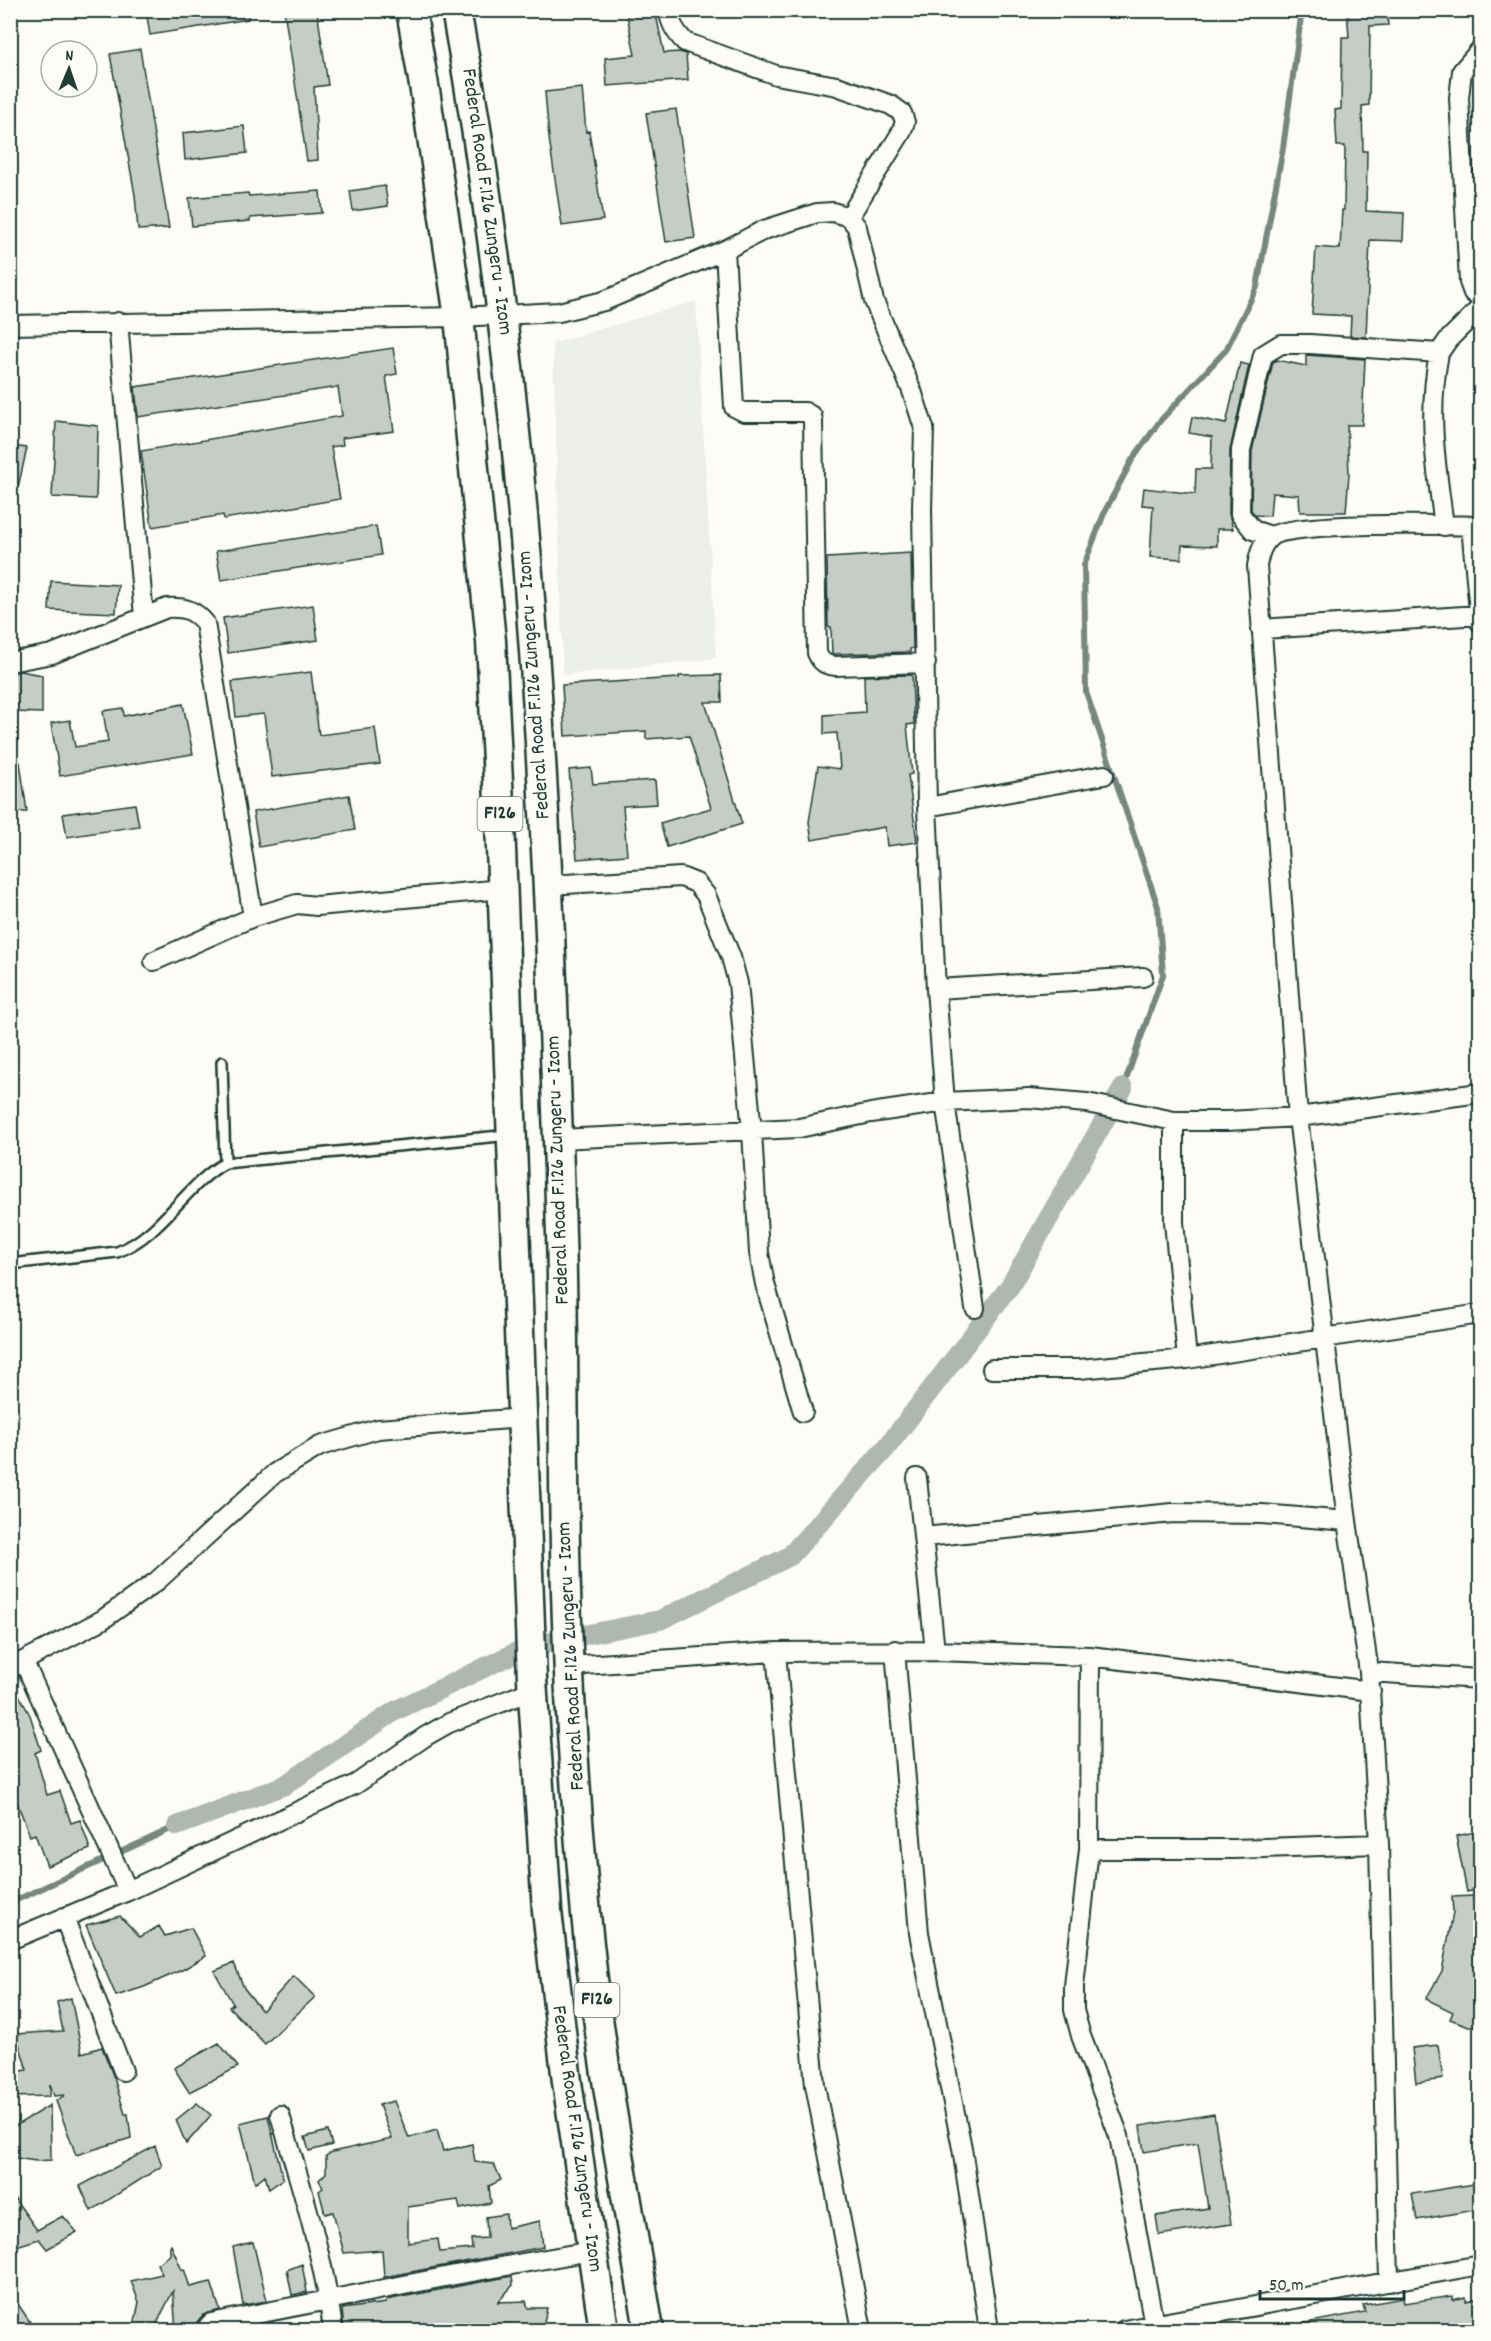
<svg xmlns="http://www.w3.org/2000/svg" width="1491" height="2341" viewBox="0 0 1491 2341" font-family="Dekko,sans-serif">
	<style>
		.built { fill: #eceee9 }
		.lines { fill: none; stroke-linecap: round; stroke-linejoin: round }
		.stream { stroke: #75877f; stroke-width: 6 }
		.canal { stroke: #aeb8b1; stroke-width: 20 }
		.building { fill: #c6cdc7; stroke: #1f3d34; stroke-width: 1.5 }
		.service-casing { stroke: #1f3d34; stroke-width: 14 }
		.minor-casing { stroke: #1f3d34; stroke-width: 22 }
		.primary-casing { stroke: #1f3d34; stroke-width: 33 }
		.service { stroke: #fdfcf7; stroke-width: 9 }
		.minor { stroke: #fdfcf7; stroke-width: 18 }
		.primary { stroke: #fdfcf7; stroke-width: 28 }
		.labels { text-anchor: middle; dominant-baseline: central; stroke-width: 4.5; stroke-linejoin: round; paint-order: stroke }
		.shield { fill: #fdfcf7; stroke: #62766e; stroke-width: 1.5 }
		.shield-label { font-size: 20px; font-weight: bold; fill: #1f3d34 }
		.street-label { font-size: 21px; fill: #1f3d34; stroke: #fdfcf7 }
	</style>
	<rect width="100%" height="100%" fill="#fdfcf7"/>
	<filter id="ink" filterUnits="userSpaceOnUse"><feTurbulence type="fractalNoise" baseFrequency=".0167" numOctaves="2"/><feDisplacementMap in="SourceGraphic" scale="12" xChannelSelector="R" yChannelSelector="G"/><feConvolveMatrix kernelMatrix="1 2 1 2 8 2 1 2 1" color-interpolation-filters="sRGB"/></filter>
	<g filter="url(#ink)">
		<path class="built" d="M696,301L716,658L563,675L553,343Z"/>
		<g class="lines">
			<path class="stream" d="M1123,1088L1163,975L1158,907L1086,692L1084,565L1105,511L1132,460L1160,421L1226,350L1257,287L1283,148L1302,10
				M10,1903L177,1826"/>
			<path class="canal" d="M177,1826L285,1785L395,1711L529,1646L660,1620L790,1556L887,1447L1010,1286L1123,1088"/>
		</g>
		<path class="building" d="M146,10H248V19L150,35Z
			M284,10H317L328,85L314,87L318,160L307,161Z
			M626,10H655L664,53L680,52L686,54L688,80L607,86L605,58L635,55Z
			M1347,10H1387L1388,25L1370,26L1369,105L1362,106L1363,151H1367L1366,211L1404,213L1403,241L1370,240L1366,337L1350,336L1351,316L1312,314L1316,247L1340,249L1342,210H1344L1345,146H1337L1335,110L1341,109L1342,37H1349Z
			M140,49L169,228L138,230L135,195L110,54Z
			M582,88L586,132L589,131L603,220L562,226L549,138L545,92Z
			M676,109L695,238L666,242L646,113Z
			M244,126L247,153L185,160L183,133Z
			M385,186L388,206L353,211L350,191Z
			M320,191L322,213L250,218V221L192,226L189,198L248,193L249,196Z
			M393,348L397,374L386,376L394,431L342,438L343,445L331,447L340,499L224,519L223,515L152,527L141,451L342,416L338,387L138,417L135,387Z
			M1306,355L1365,359L1362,425H1347L1349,474L1346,512H1300L1299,495L1272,493L1270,516L1255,515L1251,510L1252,451L1273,362L1277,360L1306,366Z
			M1240,363L1249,365L1230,450L1229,514L1233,529H1217V546L1182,545L1181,559L1150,557L1153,506L1142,505L1144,488L1195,494L1196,469H1211L1212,437L1189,433L1192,417L1226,424Z
			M56,421L98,426L96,499L52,497Z
			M10,446L27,448L17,492H10Z
			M376,526L381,555L221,580L216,551Z
			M911,553L913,648L910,649V652L832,654L831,627H828L827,558Z
			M51,581L118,585L116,613L49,610Z
			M313,605L318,640L228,653L223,618Z
			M20,671L42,675V713L15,712L12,673Z
			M311,672L319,735L375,728L380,764L272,777L264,714L236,717L232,682Z
			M721,675L722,702H705L742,824L667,847L660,823L711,808L689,736L646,739V731L565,736L562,685L679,678V676Z
			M912,675L914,724L907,725L912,774L908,775L917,842L887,846L885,827L812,840L809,822L818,766L840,769L837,733L824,734V715L865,712L864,676Z
			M183,704L193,754L60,776L51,723L70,720L75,747L108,742L103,711L123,708L124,716Z
			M20,762L27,812H10V763Z
			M591,768L593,784L655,780L657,804L623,806L627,855L577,859L569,770Z
			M349,795L355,830L259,847L253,812Z
			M135,804L139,826L67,837L63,814Z
			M10,1679L30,1715L41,1750L35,1753L47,1795L60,1791L71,1823L80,1820L90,1849L47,1866L35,1834L30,1836L10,1784Z
			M1480,1831V1889L1467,1892L1456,1836Z
			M1473,1896L1475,1919H1480V2026H1469L1450,2019L1453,2012L1426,1999L1442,1971L1453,1913L1452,1897Z
			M120,1916L140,1937L159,1926L165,1936L191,1928L206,1956L184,1969L144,1987L116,1996L86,1925Z
			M234,1963L244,1988L262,2011L294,1976L315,1997L265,2044L229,2007L233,2004L214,1971Z
			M71,1998L82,2053L102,2047L114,2078L125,2114H128L131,2138L76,2155L56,2101L65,2095L54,2096L50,2084V2096L10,2097V2073L27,2070L16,2034L63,2031L57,2002Z
			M219,2043L238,2067L189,2092L174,2068Z
			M1438,2045L1443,2079L1416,2083L1412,2048Z
			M394,2101L409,2138L437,2130L443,2151L472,2144L475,2162L494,2164L501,2180L489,2186L491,2203L460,2209L458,2200L408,2207V2243L438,2239L440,2252L472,2249L471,2239L487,2238L486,2217L506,2214L507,2228L540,2221L543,2247L384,2277L382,2250L344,2253L333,2212L325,2214L319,2191L323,2188L319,2180L326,2173V2156L332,2152L392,2139L379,2105Z
			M197,2103L211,2115L186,2144L176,2120Z
			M50,2105L51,2160L36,2161L16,2158L10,2129Z
			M1214,2114L1231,2224L1159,2235L1156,2216L1208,2208L1198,2143L1144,2152L1140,2126Z
			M268,2116L283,2179L269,2189L265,2175L255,2183L240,2123Z
			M328,2131L332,2145L309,2151L305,2137Z
			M155,2146L162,2166L91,2211L80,2186Z
			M1480,2183V2209L1417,2220L1412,2194Z
			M10,2192L37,2230L63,2216L77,2232L47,2249L39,2239L10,2248Z
			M253,2242L267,2301L243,2305L233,2247Z
			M171,2245L182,2270L184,2269L190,2287L211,2282L220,2310L203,2315L196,2323L194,2331H176L173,2291L153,2331H133L139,2302L131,2281L162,2274L157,2264L170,2255V2246Z
			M302,2264L307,2292L292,2295L287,2270Z
			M512,2276L513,2285L498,2302L526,2301L528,2308H547L543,2327L519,2326L520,2331H344L342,2309L386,2303V2300Z
			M10,2292L36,2331H10Z
			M1452,2296V2300L1466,2297V2301L1480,2298V2326L1450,2331H1306L1305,2323L1365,2312L1363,2305L1403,2298L1404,2303Z
			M272,2323L274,2331H247L246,2327Z"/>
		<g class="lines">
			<g class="service-casing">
				<path id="service" d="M222,1062L225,1163
					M10,1264L117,1252C161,1236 186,1184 225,1163L510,1135"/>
			</g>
			<g class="minor-casing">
				<path id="minor" d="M668,10C671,24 675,32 685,42L776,75L837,86L891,105L902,113L905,122L901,133L849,217
					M1480,50L1462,71L1459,98L1469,282L1473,293L1480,298
					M725,250L734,407L744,412H805L812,416L813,421L817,653C821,663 826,665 836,666L926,663
					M118,322L144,617
					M10,325L459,317L559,312L604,301L725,250L764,230L817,213L833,212L849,217L857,227L874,301L912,391L924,428L922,509L927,807L936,989L945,1102L975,1308
					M1439,353L1448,340L1480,308
					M1471,526L1480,622
					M1271,536L1253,530L1240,514L1241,450L1263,355L1281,344H1310L1439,353C1427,416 1436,464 1444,526
					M1261,629L1480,615
					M10,662L52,654L167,608C185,607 194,610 205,623L253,917
					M927,807L1104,775
					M549,885L681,877L696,883L706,895L731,957L738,983L752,1131L759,1253L765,1284L803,1412
					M154,961L253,917L297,904L317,906L503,889
					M936,989L1143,977
					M1174,1121V1222L1187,1359
					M558,1139L799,1128L871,1113L945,1102L1028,1098L1087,1103L1174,1121H1228L1298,1117L1480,1093
					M992,1369H1079L1187,1359L1480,1314
					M917,1478L935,1651
					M923,1537L1173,1513L1262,1514L1347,1521
					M895,1650L919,1933L962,2148L989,2330
					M776,1652L815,2085L862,2330
					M1090,1656L1089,1849L1074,1986V2010L1081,2036L1119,2136L1155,2330
					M24,1662L128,1891
					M569,1666L776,1652L935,1651L1090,1656L1371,1691
					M10,1668L102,1620L157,1581L275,1473L320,1446L378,1429L523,1418
					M1369,1672L1480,1679
					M1089,1849H1233L1379,1844
					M64,1917L123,2071
					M10,1940L128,1891L356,1784L426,1736L449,1723L533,1690
					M280,2115C301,2186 324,2257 333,2330
					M1389,2282L1379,1844L1369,1672L1347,1521L1298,1117L1257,566C1259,556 1261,545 1270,537C1289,521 1448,525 1480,526
					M205,2330L211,2323L455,2275L591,2251
					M1124,2330L1480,2265"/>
			</g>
			<g class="primary-casing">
				<path id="primary" d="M411,10L426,97L459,317L491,641L500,822L532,1679L547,1911L567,2082L604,2330
					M456,10C530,414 549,826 561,1235C565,1364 562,1493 567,1621C570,1719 577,1817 586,1914C599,2054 626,2192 649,2330"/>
			</g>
			<use href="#service" class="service"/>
			<use href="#minor" class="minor"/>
			<use href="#primary" class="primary"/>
		</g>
	</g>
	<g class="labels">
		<g class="shield">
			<rect x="477.5" y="797" width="45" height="34" rx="4.5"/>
			<rect x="574.5" y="1983" width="45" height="34" rx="4.5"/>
		</g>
		<g class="shield-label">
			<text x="500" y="814">F126</text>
			<text x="597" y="2000">F126</text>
		</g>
		<g class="street-label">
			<text transform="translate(486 202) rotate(82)">Federal Road F.126 Zungeru - Izom</text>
			<text transform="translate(535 685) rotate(-94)">Federal Road F.126 Zungeru - Izom</text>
			<text transform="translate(559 1170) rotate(-92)">Federal Road F.126 Zungeru - Izom</text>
			<text transform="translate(572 1656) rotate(-93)">Federal Road F.126 Zungeru - Izom</text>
			<text transform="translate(576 2139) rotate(82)">Federal Road F.126 Zungeru - Izom</text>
		</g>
	</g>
	<rect width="1491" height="2341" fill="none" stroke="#fdfcf7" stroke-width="36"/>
	<rect x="18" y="18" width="1455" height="2305" fill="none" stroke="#1f3d34" stroke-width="2" filter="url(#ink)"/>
	<g transform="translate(69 69) rotate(2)"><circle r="28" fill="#fdfcf7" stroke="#a4b0a9" stroke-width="1.5"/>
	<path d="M0-4.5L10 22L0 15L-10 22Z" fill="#1f3d34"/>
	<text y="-9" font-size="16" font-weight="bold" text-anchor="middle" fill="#1f3d34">N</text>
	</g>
	<path d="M1260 2290v9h144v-9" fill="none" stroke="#1f3d34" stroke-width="3"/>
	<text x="1269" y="2290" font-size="18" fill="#1f3d34" stroke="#fdfcf7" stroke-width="4.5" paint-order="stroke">50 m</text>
</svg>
